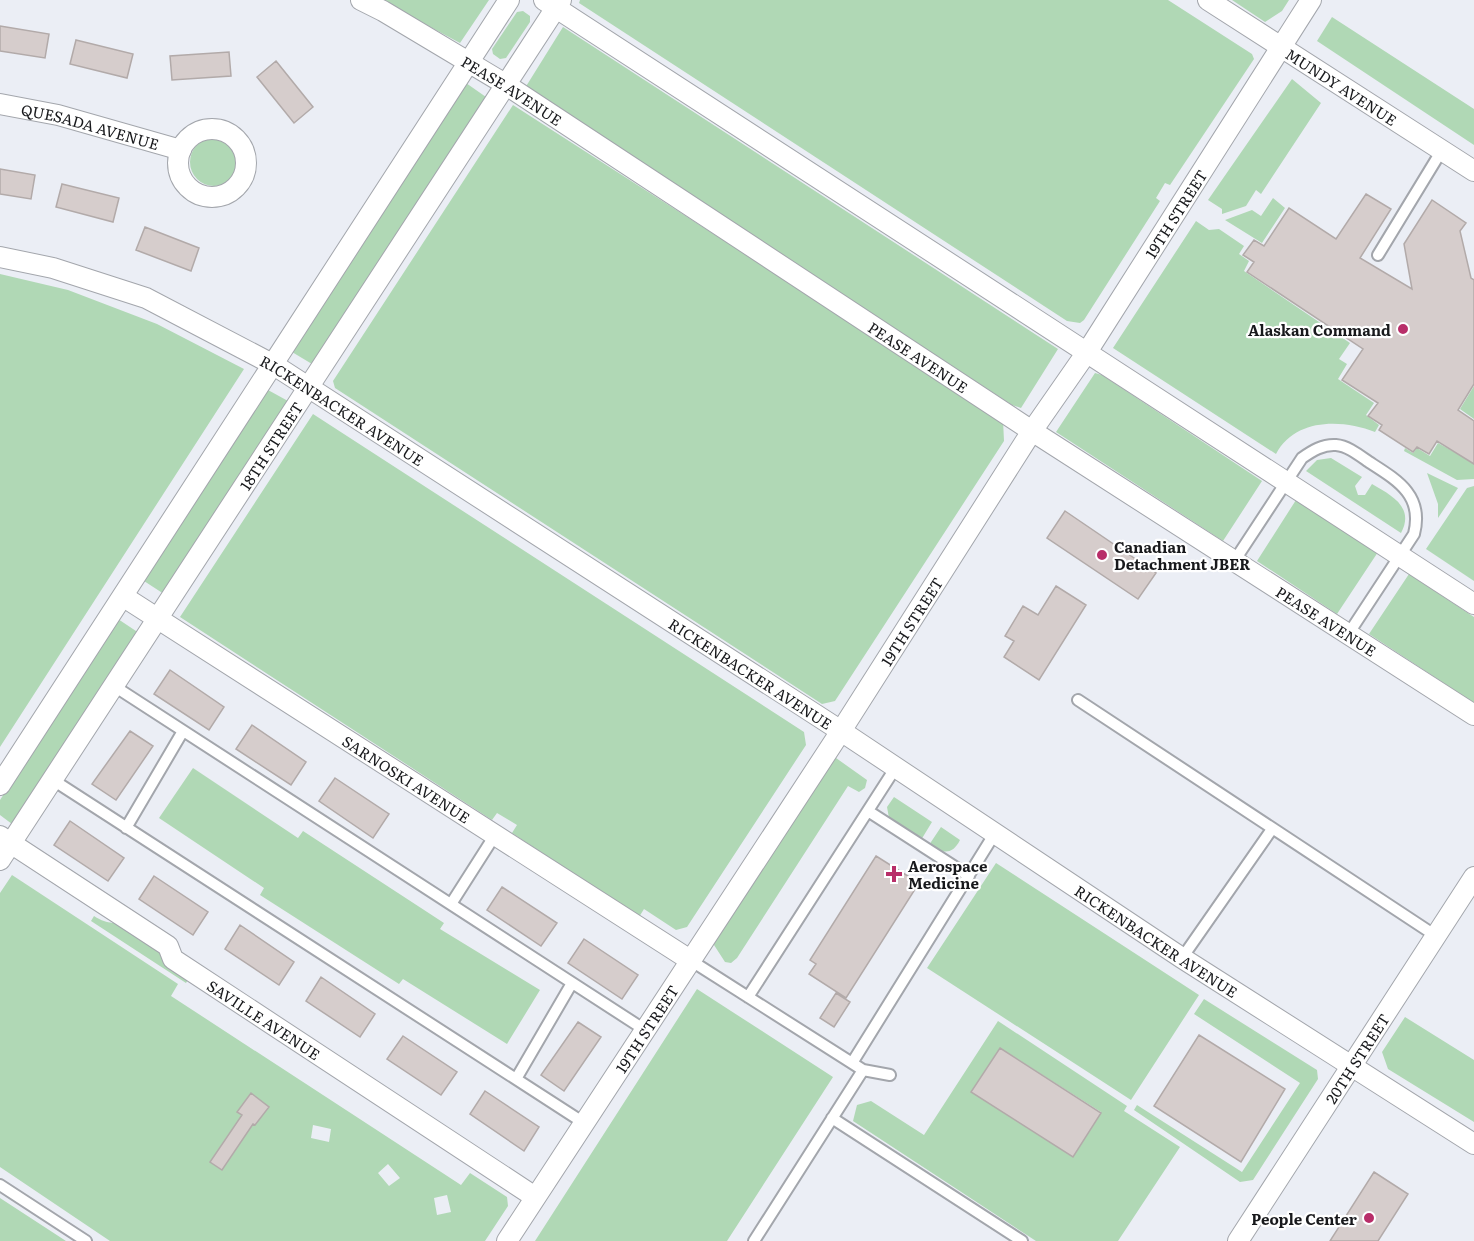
<svg xmlns="http://www.w3.org/2000/svg" width="1474" height="1241" viewBox="0 0 1474 1241" font-family="Literata,serif">
	<style>
		.green { fill: #b0d8b5; fill-rule: evenodd }
		.building { fill: #d6cdcc; stroke: #b2aaa9; stroke-width: 1.5 }
		.lines { fill: none; stroke-linecap: round; stroke-linejoin: round }
		.service-casing { stroke: #a3a6ac; stroke-width: 14 }
		.minor-casing { stroke: #a3a6ac; stroke-width: 22 }
		.service { stroke: #fff; stroke-width: 10 }
		.minor { stroke: #fff; stroke-width: 20 }
		.poi-dot { fill: #b82e69; stroke: #fff; stroke-width: 2 }
		.labels { text-anchor: middle; dominant-baseline: central; stroke-width: 4.5; stroke-linejoin: round; paint-order: stroke }
		.street-label { font-size: 15px; fill: #18191c; stroke: #fff }
		.poi-label { font-size: 15px; font-weight: bold; fill: #18191c; stroke: #fff; text-anchor: end }
	</style>
	<rect width="100%" height="100%" fill="#ebeef5"/>
	<path class="green" d="M380,0H489L460,43Z
		M580,0H1168L1252,54L1254,59L1170,185L1165,183L1156,198L1160,201L1084,320L1080,323L1067,321L579,3Z
		M1232,0H1289L1282,11L1265,22Z
		M523,11L530,16V22L506,58L500,59L493,54L492,49L517,12Z
		M1332,17L1474,109V145L1317,41Z
		M563,27L1058,349L1021,408L1012,405L525,88Z
		M1292,79L1321,103L1261,194L1256,190L1246,206L1222,214V209L1208,200Z
		M466,83L486,97L312,364L292,352Z
		M513,105L1003,420L1004,441L835,701L822,704L335,388L333,381Z
		M190 162a24 24 0 1 1 48 0a24 24 0 1 1-48 0Z
		M1273,198L1285,208L1262,243L1225,220L1252,210L1261,216Z
		M1196,221L1209,230L1219,229L1244,246L1239,254L1249,261L1244,271L1350,343L1339,359L1347,364L1338,379L1374,403L1366,415L1379,425L1375,432C1342,419 1295,418 1276,454L1113,348Z
		M0,274L68,290L157,324L244,369L0,747Z
		M1095,373L1102,375L1262,481L1223,541L1056,432Z
		M1474,386V419L1460,409Z
		M268,390L288,401L164,594L144,581Z
		M313,414L804,732L806,745L687,927L676,930L644,909L639,917L512,833L517,825L497,813L492,820L180,617Z
		M1438,443L1474,463V479L1457,480L1404,451L1405,448L1413,453L1417,448L1430,456Z
		M1331,458L1362,477L1355,486L1358,495H1365L1372,484C1391,495 1415,507 1401,533L1306,471L1317,460Z
		M1427,473L1458,488L1438,518V504Z
		M1474,486V581L1426,549L1467,488Z
		M1296,500L1378,552L1337,614L1257,561Z
		M1409,574L1474,617V703L1369,634Z
		M118,619L139,633L12,824L0,815V800Z
		M836,758L867,780L865,788L859,792L848,786L737,958L731,963L725,962L714,945L715,938L832,759Z
		M193,768L298,838L303,831L444,923L440,929L540,990L507,1044L403,979L399,984L260,895L264,888L159,818Z
		M894,797L932,822L921,840L889,818L887,807Z
		M941,827L960,840C952,856 942,853 929,845Z
		M996,863L1199,995L1131,1100L927,968Z
		M12,875L178,984L171,996L461,1185L470,1173L507,1197L508,1206L485,1241H110L0,1167V893ZM251,1094L268,1106L255,1125L237,1112ZM313,1125L331,1129L329,1142L311,1138ZM229,1134L241,1142L222,1170L210,1162ZM388,1164L400,1178L389,1186L378,1173ZM447,1195L451,1212L437,1215L434,1198Z
		M94,916C109,926 116,921 129,926C154,936 172,959 189,978L186,983L91,921Z
		M697,989L833,1077L727,1241H535Z
		M1204,999L1317,1070L1318,1079L1253,1180L1240,1182L1134,1110L1137,1105L1242,1172L1300,1083L1194,1014Z
		M1405,1017L1474,1060V1122L1388,1069L1382,1052Z
		M998,1021L1127,1106L1124,1111L1180,1147L1118,1241H1036L853,1121L857,1105L871,1101L924,1135ZM1000,1048L1101,1112L1073,1157L972,1092Z
		M0,1198L66,1241H0Z"/>
	<path class="building" d="M0,26L49,34L45,58L0,51Z
		M76,40L133,54L127,78L70,64Z
		M229,52L231,76L172,80L170,56Z
		M276,61L313,107L294,123L257,77Z
		M0,169L35,175L31,199L0,194Z
		M62,184L119,198L113,222L56,207Z
		M1366,194L1391,209L1360,258L1412,289L1404,244L1432,200L1466,223L1460,231L1471,278L1474,280V384L1458,410L1474,421V464L1437,441L1429,454L1417,447L1413,452L1379,430L1382,425L1368,416L1378,403L1342,380L1363,349L1247,272L1254,262L1243,255L1254,240L1264,246L1289,208L1336,239Z
		M145,227L199,248L191,271L136,250Z
		M1065,511L1156,573L1138,599L1047,538Z
		M1056,586L1086,605L1039,680L1004,657L1014,641L1005,636L1023,606L1038,615Z
		M170,670L224,707L209,730L154,694Z
		M252,725L306,762L291,785L236,749Z
		M130,731L153,746L116,800L92,784Z
		M335,778L389,814L373,838L319,801Z
		M70,821L124,858L108,881L54,845Z
		M876,856L919,883L846,998L809,974L816,964L810,960Z
		M154,876L208,912L193,935L139,899Z
		M502,887L557,923L541,946L487,910Z
		M240,925L294,962L279,985L225,949Z
		M584,939L638,975L622,999L568,963Z
		M321,977L375,1014L360,1037L306,1001Z
		M836,993L850,1002L834,1027L820,1018Z
		M578,1022L601,1037L564,1091L541,1075Z
		M1199,1035L1285,1089L1241,1162L1154,1106Z
		M403,1036L457,1072L441,1095L387,1059Z
		M1000,1048L1101,1113L1073,1157L971,1092Z
		M485,1091L539,1127L524,1151L470,1114Z
		M251,1093L269,1107L255,1125L253,1124L222,1170L210,1162L242,1115L237,1112Z
		M1374,1172L1408,1194L1378,1241H1330Z"/>
	<g class="lines">
		<g class="service-casing">
			<path id="service" d="M1378,255L1442,150
				M1235,560L1302,458C1312,451 1323,444 1336,445C1348,446 1359,455 1369,462C1397,480 1424,495 1414,534L1349,633
				M114,686L645,1030
				M1078,700L1436,936
				M53,780L584,1123
				M868,811L969,876
				M126,828L183,731
				M451,904L495,835
				M1182,958L1272,829
				M690,960L863,1070L754,1241
				M748,997L896,767
				M852,1063L995,833
				M863,1070L890,1075
				M516,1079L572,983
				M832,1118L1022,1241
				M0,1185L86,1241"/>
		</g>
		<g class="minor-casing">
			<g id="minor">
				<path id="s1" d="M361,0L383,11L505,84L1032,431L1474,715"/>
				<path d="M544,0L1474,604"/>
				<path id="s2" d="M1208,0L1474,171"/>
				<path id="s3" d="M0,104L58,115L181,150"/>
				<circle cx="212" cy="163" r="34"/>
				<path id="s4" d="M0,257L53,268L146,298L274,365L841,731L1182,958L1474,1144"/>
				<path id="s5" d="M124,597L690,960"/>
				<path d="M0,785L509,0"/>
				<path id="s6" d="M0,836L168,946L173,959L535,1197"/>
				<path id="s7" d="M0,860L561,0"/>
				<path id="s8" d="M507,1241L841,731L1032,431L1087,352L1311,0"/>
				<path id="s9" d="M1238,1241L1474,877"/>
			</g>
		</g>
		<use href="#service" class="service"/>
		<use href="#minor" class="minor"/>
	</g>
	<g class="poi-dot">
		<circle cx="1403" cy="329" r="6"/>
		<circle cx="1102" cy="555" r="6"/>
		<path d="M891 865h6v6h6v6h-6v6h-6v-6h-6v-6h6z"/>
		<circle cx="1369" cy="1218" r="6"/>
	</g>
	<g class="labels">
		<g class="street-label">
			<text stroke="none"><textPath href="#s2" startOffset="159">MUNDY AVENUE</textPath></text>
			<text stroke="none"><textPath href="#s1" startOffset="176">PEASE AVENUE</textPath></text>
			<text stroke="none"><textPath href="#s3" startOffset="93">QUESADA AVENUE</textPath></text>
			<text stroke="none"><textPath href="#s8" startOffset="1226">19TH STREET</textPath></text>
			<text stroke="none"><textPath href="#s1" startOffset="662">PEASE AVENUE</textPath></text>
			<text stroke="none"><textPath href="#s4" startOffset="378">RICKENBACKER AVENUE</textPath></text>
			<text stroke="none"><textPath href="#s7" startOffset="495">18TH STREET</textPath></text>
			<text stroke="none"><textPath href="#s1" startOffset="1148">PEASE AVENUE</textPath></text>
			<text stroke="none"><textPath href="#s8" startOffset="740">19TH STREET</textPath></text>
			<text stroke="none"><textPath href="#s4" startOffset="864">RICKENBACKER AVENUE</textPath></text>
			<text stroke="none"><textPath href="#s5" startOffset="336">SARNOSKI AVENUE</textPath></text>
			<text stroke="none"><textPath href="#s4" startOffset="1350">RICKENBACKER AVENUE</textPath></text>
			<text stroke="none"><textPath href="#s6" startOffset="324">SAVILLE AVENUE</textPath></text>
			<text stroke="none"><textPath href="#s8" startOffset="254">19TH STREET</textPath></text>
			<text stroke="none"><textPath href="#s9" startOffset="218">20TH STREET</textPath></text>
		</g>
		<g class="poi-label">
			<text x="1391" y="329">Alaskan Command</text>
			<text x="1114" y="546" text-anchor="start">Canadian<tspan x="1114" dy="17">Detachment JBER</tspan></text>
			<text x="908" y="865" text-anchor="start">Aerospace<tspan x="908" dy="17">Medicine</tspan></text>
			<text x="1357" y="1218">People Center</text>
		</g>
	</g>
</svg>
